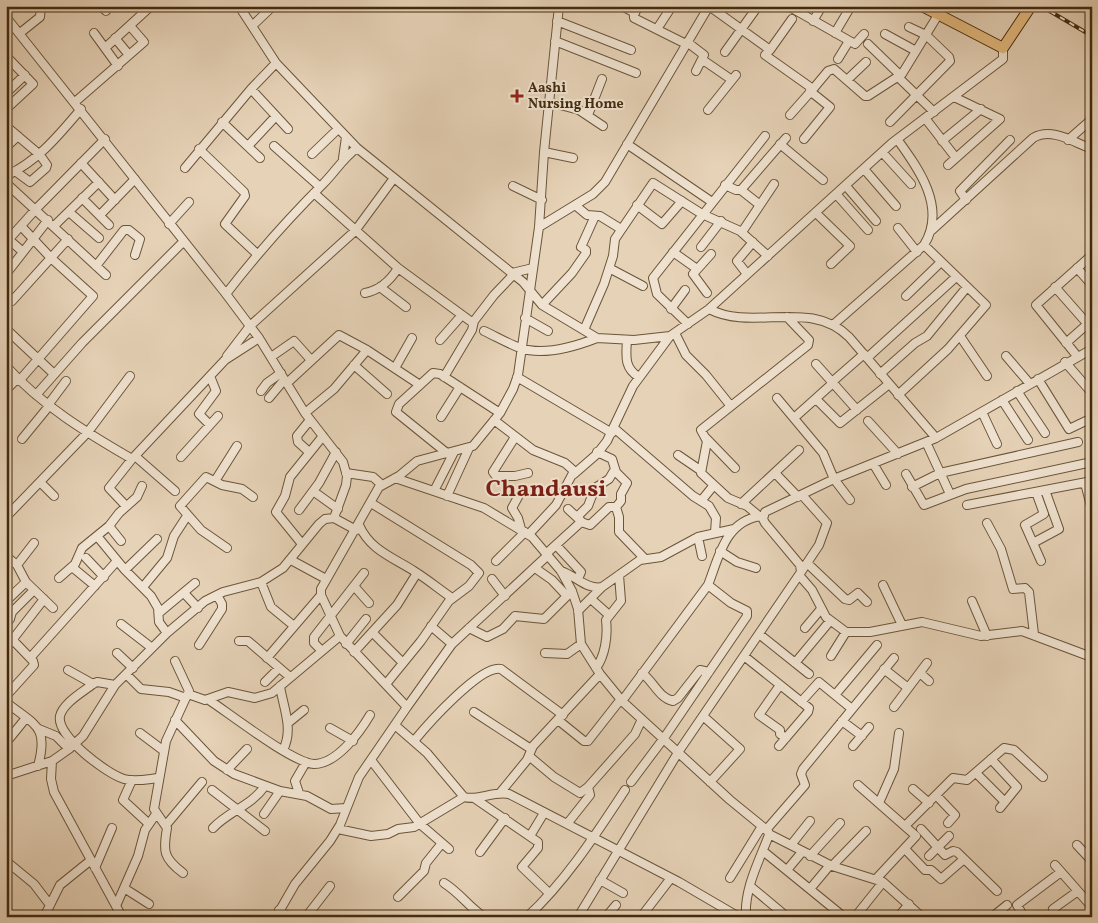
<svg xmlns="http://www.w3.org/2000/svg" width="1098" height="923" viewBox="0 0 1098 923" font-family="Vollkorn,serif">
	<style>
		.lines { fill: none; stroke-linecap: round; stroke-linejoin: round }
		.minor-casing { stroke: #6b5538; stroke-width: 10 }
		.major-casing { stroke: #422b0e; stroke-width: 12 }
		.minor { stroke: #efe2d0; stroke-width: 8 }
		.major { stroke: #e3b97c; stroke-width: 10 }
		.rail-casing { stroke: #422b0e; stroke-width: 4 }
		.rail { stroke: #efe2d0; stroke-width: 2; stroke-dasharray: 5.5; stroke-linecap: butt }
		.poi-dot { fill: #8f2418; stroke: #efe2d0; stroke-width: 2 }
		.labels { text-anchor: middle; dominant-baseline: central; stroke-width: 4; stroke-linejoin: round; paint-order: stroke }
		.poi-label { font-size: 14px; font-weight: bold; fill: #422b0e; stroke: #efe2d0; text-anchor: start }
		.town-label { font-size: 24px; font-weight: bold; fill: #7a1f14; stroke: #efe2d0 }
	</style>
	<rect width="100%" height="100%" fill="#e6d2b7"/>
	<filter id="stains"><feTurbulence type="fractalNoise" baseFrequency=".004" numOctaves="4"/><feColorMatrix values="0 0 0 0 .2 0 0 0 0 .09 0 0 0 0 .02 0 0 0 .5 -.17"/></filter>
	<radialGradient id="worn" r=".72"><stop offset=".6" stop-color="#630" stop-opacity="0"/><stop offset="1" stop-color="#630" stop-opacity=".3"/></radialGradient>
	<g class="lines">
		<g class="minor-casing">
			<path id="minor" d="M101,6L106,11
				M239,6L276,63L357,148L523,282L542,305L597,338L634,340L670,336L709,309L892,143L1003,59V48
				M622,6L635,13
				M639,6L634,14V18L686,44
				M709,6L770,50L765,55L813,89L828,71L834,69L865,96H868L902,74L938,15
				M788,6L855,44L864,34
				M6,17L226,294L259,338L305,413L343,462L347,476L346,485L334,518
				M557,21L631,50
				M813,21L822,6
				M252,26L273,6
				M657,29L672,6
				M20,33L40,17L41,6
				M94,33L118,66
				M835,33L851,6
				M885,34L916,51
				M115,38L129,55
				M555,41L636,73
				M687,42L704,55L696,71
				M868,44L900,75
				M105,48L151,6
				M770,50L792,19
				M725,52L758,6
				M6,56L33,84L6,109
				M838,59L849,41
				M703,60L732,80
				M898,77L934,112
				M847,80L866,62
				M251,89L288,129
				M6,93L25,75
				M75,102L144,42L130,26
				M549,102L579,110L603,126
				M708,110L736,75
				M588,115L602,79
				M790,115L813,89
				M925,118L956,158
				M222,122L260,158
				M890,122L950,61L949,57L926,35L909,27
				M6,126L40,155L47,165L46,168L30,182L15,171
				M804,139L830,107L810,91
				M1068,140L1092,119
				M942,141L981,109
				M627,144L712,202
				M780,144L823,180
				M248,146L276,116
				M274,146L320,187
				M6,147L18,136
				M199,149L244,192L245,196L225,224L257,254
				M544,152L573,158
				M882,152L911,184
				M312,154L338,129
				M343,158L346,137
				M81,163L115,200
				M948,165L1000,119L954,97
				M185,168L251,89L276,63
				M864,169L896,206
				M6,176C39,160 58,136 81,109
				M6,183L106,275
				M725,185L736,190H741L786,138
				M513,186L542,200
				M846,186L876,221
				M741,190L760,205
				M314,193L398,268L473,323
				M837,195L868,230
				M82,198L109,225
				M966,200L960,191L1010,140
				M575,205L587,215L600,216L621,229
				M637,205L662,224L682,201
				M69,212L99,238
				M816,213L850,246L831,264
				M100,215L135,179
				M169,224L189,202
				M54,226L99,182
				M539,227L593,194L605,182L709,6
				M898,228L917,252
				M932,230L1033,138C1052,127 1073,142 1092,149
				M742,232L774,184
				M6,237L23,252
				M9,239L36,209L105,139
				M701,247L721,221
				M673,252L697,269
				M96,266L124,230H129L140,239L135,255
				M609,268L643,286
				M1077,268L1092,285
				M512,273L533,268
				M6,274L48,220
				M747,274L737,261L753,242
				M380,287L406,307
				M1055,287L1092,329
				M365,293C380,290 390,281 398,268
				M707,293L693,274L711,254
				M226,294C256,255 288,219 323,184C335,172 343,158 357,148
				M906,296L941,262
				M12,301L68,239
				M542,305L572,273L586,253V250L581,247L595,216
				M671,309L685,290
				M709,309C753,332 810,298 849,337L936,438
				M525,318L548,331
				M688,324L657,294L653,278L765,136
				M833,325L924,245C947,208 919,169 897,139
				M6,329L54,374
				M584,330L604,284L613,256L615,239L653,183L702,214L740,231L768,256
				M484,331C495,336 507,343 520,348C544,356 574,347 597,338
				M675,333L686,355L706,375L730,405
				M960,336L987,376
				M440,340L462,315
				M627,340C626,356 624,368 639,377
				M1066,343L1092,320
				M227,356L250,326L355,231L394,178
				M1006,356L1030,384
				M1077,356L1036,305L1092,255
				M271,357L294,341L311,360
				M867,358L956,277
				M1065,362L1092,393
				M816,364L857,410
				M354,365L387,394
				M6,366C41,405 87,433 132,459L225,360L259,338
				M395,368L412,338
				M880,374L915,343L927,336L967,287
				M210,376L216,391L199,414L210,425
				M444,377L472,330L474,321L494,295L514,274
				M517,377L612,433
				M1038,379L1069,429L1092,418
				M19,381L93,296L51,258L21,226
				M832,382L864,354
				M287,383L339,335L367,350L420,385
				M6,390L17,379
				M261,391L267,383L281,373
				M1017,391L1045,433
				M36,395L82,343L183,242
				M898,395L948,349L986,305L924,245
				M269,398L284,380
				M777,398L823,453L834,479L850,500
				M816,399L840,423L889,384
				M1002,400L1028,440
				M48,405L66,381
				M982,412L997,444
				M305,413L334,389L367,350
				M441,417L460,387
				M794,418L833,383
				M494,420L533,450L565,463L574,471L556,505L529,534
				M868,421L898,454
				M614,428L693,496L709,506L716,518L715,532
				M515,437L493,472L496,476H515L528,473
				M706,438L735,468
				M22,439L49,406
				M926,442L950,494
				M309,452L298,442L297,436L310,420
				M597,452L612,459L616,472L627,483L621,494V501L616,507L619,517V532L645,559
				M448,454L396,412L399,404L433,373L440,374L500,413
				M678,455L700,470
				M135,456L175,491
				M181,457L218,416
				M874,465L886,485
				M346,473L373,477L382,485
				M775,473L798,497
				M574,474L597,454L607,441L633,386L670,336
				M906,474L924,505L966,489L1092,462
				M395,478L484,508L532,537L561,571L572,591L578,609L581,644L600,674L622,701L730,800L768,831L769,835C759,861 744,889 746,917
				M215,481L237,446
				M41,483L54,496
				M1085,483L1092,510
				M912,487L940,473L1078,442
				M313,491L338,509
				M434,491L454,452
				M1036,492L1044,514L1025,525L1041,561
				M447,496L469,448
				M518,497L512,508L518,518L521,529
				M701,501L714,485
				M371,503L471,565L479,573L469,586L449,601L421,641L386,684
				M741,504L799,450
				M967,505L1092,481
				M126,506L109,488L132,459
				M568,509L581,521
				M299,510L319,483L336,452
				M759,516L747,506L728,498L701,473L707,441L701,430L808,345L809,340L787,317
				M6,517L88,432L130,376
				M577,517L588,506L595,488L609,479L615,469
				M987,523L1001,549L1013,589L1025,588L1029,592L1034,634
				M359,525C370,550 392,557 414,571C427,579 439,589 452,598
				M109,526L121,541
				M97,536L125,570L151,596L158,608L159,622L167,633
				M698,537L702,556
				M1033,543L1059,529L1045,490
				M302,544L276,512L285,496L290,477L323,436
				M556,545L581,572L578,579
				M227,548L201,530L180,506L206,477L222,485L242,489L253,497
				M720,551L737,562L756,568
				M547,553L581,522L590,525L609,507H616
				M6,556L17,565L26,582L53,608
				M86,558L104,577
				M291,560L326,579
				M496,561L525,532
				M807,563L845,599L849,600L858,593L867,602
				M17,565L34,543
				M72,567L95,586
				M535,568L552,580L567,596
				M125,570L157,539
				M561,571C576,576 587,590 602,587L640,560L661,557L698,537L734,529
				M801,572L819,545L827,523L802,495
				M799,575L812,590L826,617L846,632H870L922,622L981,636L1022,631L1086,655
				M59,578L75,564L82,548L109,526L119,513L137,497L142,486
				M492,579L505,596
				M261,582L271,607L294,626
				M883,585L902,625
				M354,586L369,603
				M143,587L167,558L174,536L187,516
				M184,593L198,608
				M591,599L609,615
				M6,601L26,582
				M972,601L987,636
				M578,611L602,587
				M159,613L195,583
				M6,624L10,619L12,612L34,590
				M121,624L152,648
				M431,626L452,644
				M469,628L487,637L503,629L515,616L544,619L572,591
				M805,628L821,609
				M372,632L403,663
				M6,633L33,661L34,665L6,696
				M759,634L809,674
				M239,641H248L290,677
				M346,644L366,619
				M199,645L222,609V604L217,595
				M6,648L44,599
				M322,651L314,643V637L364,573
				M354,652L397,605L417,573
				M117,653L133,668
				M545,653L567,654L581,644
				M744,656L809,708L808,712L779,746
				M831,656L846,632
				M30,658L117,561
				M267,658L321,595
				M175,661L189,691L166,741L154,809L167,828C163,851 163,858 183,873
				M795,663L830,621
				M596,668C605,656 608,636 606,620L621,601L619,575
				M884,669L908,688
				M68,670L93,684
				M642,673C654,682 659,698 673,701L678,698L700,670L709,672
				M920,673L929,681
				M126,674L141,689L169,692L186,698
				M265,682L279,668
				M115,685L97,682L93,684C83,692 63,703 60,716C56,736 107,774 124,779C135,782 148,779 159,778
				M780,685L759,715L780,730V734L786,738
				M280,686C283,707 294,729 283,750
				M188,694L205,700L228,692L255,698L272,693L340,636
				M835,695L877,645
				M209,700C230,714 293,763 314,764C337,764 360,732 370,715
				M622,701L708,585C719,557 725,521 761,516
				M6,702C35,726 49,725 38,766
				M801,702L819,682L852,709
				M407,707L452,644L548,555
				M894,707L927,663
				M474,712L531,749
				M703,716L740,749L710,782
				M175,720L214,761L234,774L280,791L307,796L331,809L346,808
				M558,720L584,741H588L621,699
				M842,721L862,736
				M288,723L304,710
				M396,726L427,753L464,797C477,801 493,791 509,794L679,882L739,917
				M330,728L353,741
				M39,729L56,736L69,749
				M140,733L164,751
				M9,739L26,718
				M414,741C427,725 481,664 501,669L563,715
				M853,746L869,727
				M529,756L554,777L580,793L588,787
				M991,759L1017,787L1000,808
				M371,760L420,824L449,849
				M52,761L51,779L54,792L122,917
				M227,770L247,749
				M976,773L1005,802
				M6,776L52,761L69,749L83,736L115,685L167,633L205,601L223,592L261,582L283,568L319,524L325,519L334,518L356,530
				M132,780L123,800L149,824
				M631,782L664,738L747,616V611L731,603L708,585
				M858,785L916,836L876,879
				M913,789L929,803
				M212,790L265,831
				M299,793L295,781L306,762
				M500,793L527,760L533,746L600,674
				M936,795L955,815L948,823
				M474,798L538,842V848L522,867L549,893
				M879,803L894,769L899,733
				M264,814L280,791
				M567,824L590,795L588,787L635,734L642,719
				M166,825L202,782
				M905,826L953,778L967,780L1004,748L1014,750L1043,777
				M213,828C229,811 251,806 265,786
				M338,829L371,836L388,834L398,829L414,827L464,797
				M921,829L945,855L953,851L957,852L997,891
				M766,830L805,785L801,774L803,769L894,658
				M769,834L832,866L883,882L922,917
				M530,836L544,813
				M791,845L810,821
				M1077,845L1092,861
				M905,849L925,870H931L941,879L964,859
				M763,851L844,917
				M480,852L505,818
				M810,856L840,823
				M929,856L949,836
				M6,861L34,884L50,905
				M1055,865L1092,907
				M832,866L866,831
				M95,868L112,828
				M787,870L802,852
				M730,878L762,826
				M600,880L623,893
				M444,883C460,893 469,907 484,917
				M750,886L786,916
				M124,888L149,904
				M810,889L830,865
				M398,897L424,871L426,863L442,843
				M116,906L138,856L145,830L156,814
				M279,910L289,917
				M6,916L7,917
				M236,916L237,917
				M44,917L60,885L91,860
				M276,917L295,884L330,841L340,825L359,777L407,707L340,636L321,595V589L379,487L399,476L417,461L473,446L500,413L513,389L518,375L539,227L544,152L559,6
				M306,917L330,886
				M527,917C566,881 596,834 625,790
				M578,917L679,751L801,572L800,565L765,523L763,519L765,512L834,479L936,438L1092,349
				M606,917L616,905
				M641,917L671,878
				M855,917L883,882
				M898,917L909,904
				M992,917L1007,905
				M1024,917L1017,905L1061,872
				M1058,917L1053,909L1078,891"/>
		</g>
		<g class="major-casing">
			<path id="major" d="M922,6L1003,48L1031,6"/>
		</g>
		<use href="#minor" class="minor"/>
		<use href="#major" class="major"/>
		<g class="rail-casing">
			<path id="rail" d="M1041,6L1092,36"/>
		</g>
		<use href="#rail" class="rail"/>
	</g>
	<path class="poi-dot" d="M514.5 88.5h5v5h5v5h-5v5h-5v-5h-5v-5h5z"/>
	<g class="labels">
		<g class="poi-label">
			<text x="528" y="88">Aashi<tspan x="528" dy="16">Nursing Home</tspan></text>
		</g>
		<g class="town-label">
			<text x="546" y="490">Chandausi</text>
		</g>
	</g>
	<rect width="1098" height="923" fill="none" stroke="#e6d2b7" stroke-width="25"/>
	<rect x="8" y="8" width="1083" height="908" fill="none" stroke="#422b0e" stroke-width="2.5"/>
	<rect x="12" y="12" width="1073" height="898" fill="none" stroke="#422b0e"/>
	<rect width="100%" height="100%" filter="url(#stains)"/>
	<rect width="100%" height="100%" fill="url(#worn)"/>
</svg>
